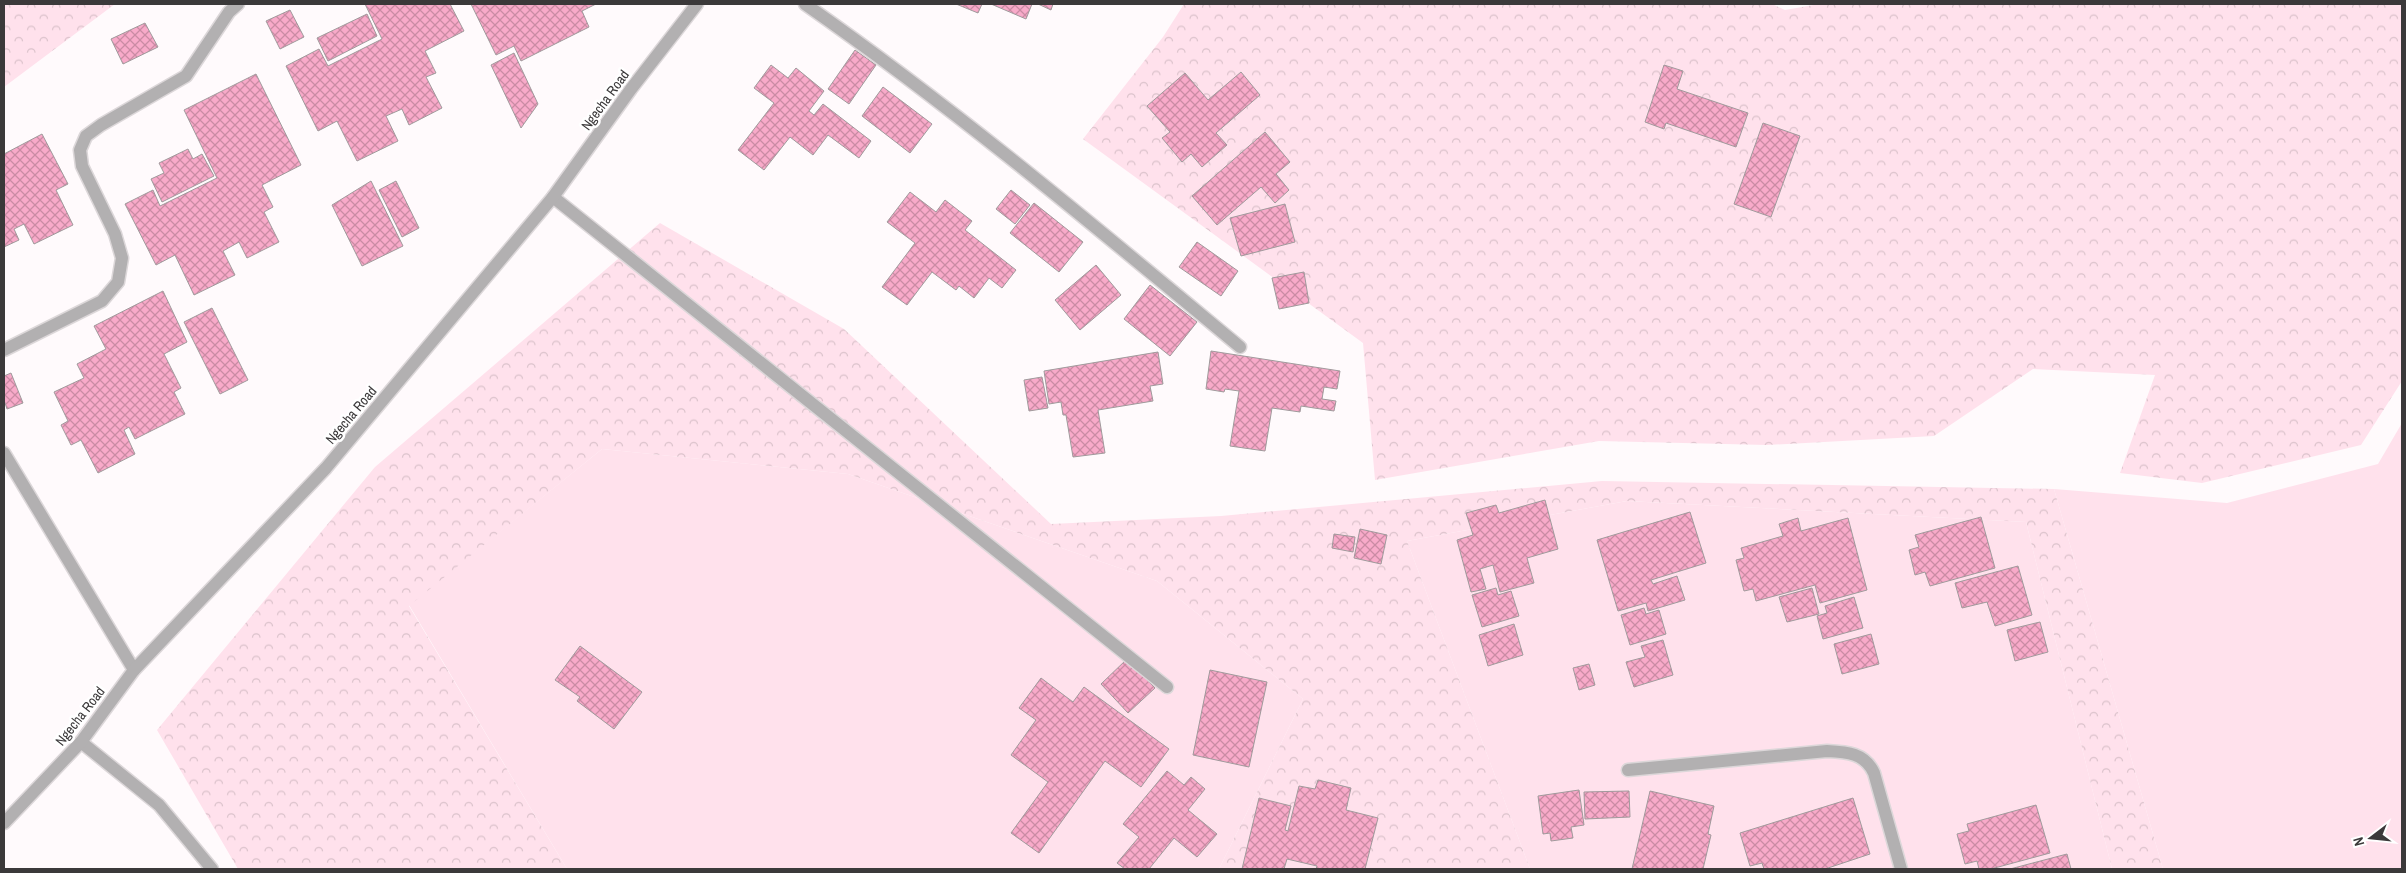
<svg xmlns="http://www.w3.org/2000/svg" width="2406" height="873" viewBox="0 0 2406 873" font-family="'Archivo Narrow',sans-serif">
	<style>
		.grass { fill: #ffe1ec }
		.forest { fill: url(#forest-crowns) }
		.building { fill: url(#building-cross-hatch); stroke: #a09a9c }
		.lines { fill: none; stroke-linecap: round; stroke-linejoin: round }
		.service-casing { stroke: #dcd7d9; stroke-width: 15 }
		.minor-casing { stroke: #dcd7d9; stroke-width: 15 }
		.tertiary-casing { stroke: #dcd7d9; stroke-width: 15 }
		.service { stroke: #b2b0b1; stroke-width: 12 }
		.minor { stroke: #b2b0b1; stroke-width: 12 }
		.tertiary { stroke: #b2b0b1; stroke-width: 12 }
		.labels { text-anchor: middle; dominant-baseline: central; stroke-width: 5; stroke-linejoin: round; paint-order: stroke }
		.street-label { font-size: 14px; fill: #3b393a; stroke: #fff }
	</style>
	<defs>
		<pattern id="forest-crowns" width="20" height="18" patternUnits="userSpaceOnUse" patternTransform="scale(1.25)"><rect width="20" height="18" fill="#ffe1ec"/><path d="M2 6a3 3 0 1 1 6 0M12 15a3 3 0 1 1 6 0" fill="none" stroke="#dbc2cb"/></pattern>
		<pattern id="building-cross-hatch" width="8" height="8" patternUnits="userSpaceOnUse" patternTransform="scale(1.25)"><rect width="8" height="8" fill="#f8aac9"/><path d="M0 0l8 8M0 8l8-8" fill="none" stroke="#ca8ba4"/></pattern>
	</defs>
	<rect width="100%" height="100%" fill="#fffafc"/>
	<path class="grass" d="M2402,423V869H2163L2054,489L2227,503L2378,464Z
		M602,449L848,474L1157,581L1303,699L1219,869H567L409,605Z
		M1627,501L2026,522L2112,869H1530L1407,541Z"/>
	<path class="forest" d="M4,4H115L4,87Z
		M1184,4H1772L1785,10L1819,4H2402V381L2361,445L2202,483L2120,473L2155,375L2033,369L1934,436L1767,445L1599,441L1375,480L1363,343L1083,139L1163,37Z
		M660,223L844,329L1051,524L1221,516L1602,481L2054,489L2163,869H2112L2026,522L1627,501L1407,541L1530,869H1219L1303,699L1157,581L848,474L602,449L409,606L567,869H238L157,730L375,467Z"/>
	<path class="building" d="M365,4H450L464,31L425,51L436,73L426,77L442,108L409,125L402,109L386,116L398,141L357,161L337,121L318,131L286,66L319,49L328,66L382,39Z
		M471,4H596L582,11L589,27L521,61L514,46L496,55Z
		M956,4H982L978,13Z
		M991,4H1032L1026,19Z
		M1038,4H1053L1051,10Z
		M290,10L304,37L280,49L266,21Z
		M367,14L377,36L328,61L317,38Z
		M145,23L158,47L123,64L111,39Z
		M855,50L876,65L849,104L828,89Z
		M514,53L538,104L521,128L491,65Z
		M771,65L788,78L796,68L824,91L809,111L814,115L823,104L871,141L859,158L828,135L813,155L790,137L764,170L738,150L774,103L754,88Z
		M1664,65L1683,71L1677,89L1748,113L1736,147L1666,123L1664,129L1645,122Z
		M1241,72L1260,95L1216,133L1227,145L1202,167L1191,154L1182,162L1162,138L1170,132L1147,106L1185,73L1208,100Z
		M256,74L301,165L262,185L273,207L264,212L279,242L247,258L239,242L223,251L235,275L194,295L175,255L156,265L125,204L153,190L160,206L217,178L184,110Z
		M883,87L932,124L910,153L862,116Z
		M1763,123L1800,136L1771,217L1734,204Z
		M1265,132L1290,162L1276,174L1289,190L1275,203L1261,187L1217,225L1192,196Z
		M42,134L68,184L56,190L73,225L34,244L24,224L14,229L19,240L4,247V154Z
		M188,149L193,159L202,154L214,176L162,202L151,179L164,173L159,163Z
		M371,181L403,246L362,266L332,205Z
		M396,181L419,228L402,237L379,190Z
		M1011,190L1030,205L1015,224L996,209Z
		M910,192L936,212L945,200L972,221L965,230L1016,270L1002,288L989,278L974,298L959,286L956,290L932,272L907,305L882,287L915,243L887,222Z
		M1034,203L1083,242L1059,272L1010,233Z
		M1285,204L1295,242L1241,256L1230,218Z
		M1197,242L1238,271L1221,296L1179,267Z
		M1096,265L1121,295L1080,330L1055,300Z
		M1304,272L1309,303L1279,309L1272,278Z
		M1150,285L1197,322L1170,356L1124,319Z
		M163,291L187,342L164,354L181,388L174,392L185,414L135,439L129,427L124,430L135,454L98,473L81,440L71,445L61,425L68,421L54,392L84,378L77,364L106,349L94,326Z
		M212,308L248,380L220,394L184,322Z
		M1211,351L1340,371L1337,389L1324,387L1322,399L1336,401L1334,411L1301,406L1300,412L1272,408L1265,451L1230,446L1239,391L1225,389L1224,392L1206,389Z
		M1158,352L1163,384L1150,386L1153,401L1098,410L1105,453L1073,457L1066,415H1063L1061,402L1049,404L1044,371Z
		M11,373L23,403L7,409L4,400V376Z
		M1042,377L1048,408L1029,411L1024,380Z
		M1545,500L1558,549L1527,558L1534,583L1500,592L1493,565L1480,569L1486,589L1471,592L1457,540L1473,535L1466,513L1496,505L1499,513Z
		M1690,512L1706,563L1651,580L1653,584L1677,576L1685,600L1648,611L1646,603L1618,611L1597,540Z
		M1981,517L1995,568L1930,586L1925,572L1915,575L1909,550L1919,547L1915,535Z
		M1798,518L1801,531L1848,518L1867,590L1820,603L1815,585L1756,601L1753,589L1744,591L1736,560L1744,558L1741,548L1783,536L1779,524Z
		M1360,529L1387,535L1381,564L1354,558Z
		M1334,534L1355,537L1353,552L1332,548Z
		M2018,566L2032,615L1995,626L1987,602L1962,608L1955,583Z
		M1496,588L1498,595L1511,591L1519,616L1482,627L1472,595Z
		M1812,588L1819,614L1787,622L1779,597Z
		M1854,597L1863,628L1823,639L1817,616L1827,613L1825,606Z
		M1644,608L1646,614L1659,610L1666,634L1630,645L1621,615Z
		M2040,622L2048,652L2015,661L2007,630Z
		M1514,624L1523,655L1488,666L1479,635Z
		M1871,634L1879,664L1842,674L1834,644Z
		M1663,640L1673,675L1634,687L1626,662L1645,657L1641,646Z
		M580,646L642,692L614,729L577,701L580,697L555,680Z
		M1127,659L1155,688L1128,713L1101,684Z
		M1589,664L1595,685L1579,690L1573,668Z
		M1210,670L1267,682L1249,767L1193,755Z
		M1041,678L1073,702L1084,687L1169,749L1141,787L1105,761L1039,853L1011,833L1048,782L1011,755L1036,720L1019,708Z
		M1167,771L1184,785L1191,777L1205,789L1188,810L1217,834L1197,857L1174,838L1149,869H1125L1117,863L1139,837L1123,824Z
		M1318,780L1351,788L1346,810L1378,818L1365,869H1316L1317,866L1287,859L1284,869H1242L1259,798L1291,806L1285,830L1288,831L1299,786L1315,789Z
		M1579,790L1584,825L1571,827L1573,838L1551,841L1550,833L1543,834L1538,796Z
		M1629,791L1630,817L1585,819L1584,792Z
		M1650,791L1714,806L1708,834L1711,835L1703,869H1632Z
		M1853,798L1870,854L1825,869H1764L1762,863L1750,866L1740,833Z
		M2036,805L2050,853L1991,869H1979L1977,861L1965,864L1957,834L1969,831L1967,824Z
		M2067,854L2071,869H2010Z"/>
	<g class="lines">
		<g class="service-casing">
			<path id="service" d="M4,350L102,301L118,282L122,258L115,234L82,166L80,150L86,136L101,125L186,76L229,12L238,4
				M81,742L159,805L212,869"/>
		</g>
		<g class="minor-casing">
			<path id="minor" d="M805,4C957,110 1098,229 1240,347
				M553,197L1167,687
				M4,453L134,670
				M1628,770L1827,751C1847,752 1865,753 1874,773L1901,869"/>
		</g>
		<g class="tertiary-casing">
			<path id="tertiary" d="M4,823L81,742L134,670L326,468L553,197L631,89L697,4"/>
		</g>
		<use href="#service" class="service"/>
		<use href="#minor" class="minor"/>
		<use href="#tertiary" class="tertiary"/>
	</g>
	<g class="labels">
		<g class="street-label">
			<text transform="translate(605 100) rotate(-54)">Ngecha Road</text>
			<text transform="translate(351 415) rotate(-50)">Ngecha Road</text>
			<text transform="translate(80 716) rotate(-52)">Ngecha Road</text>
		</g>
	</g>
	<rect width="2406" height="873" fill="none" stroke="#3b393a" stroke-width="10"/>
	<g transform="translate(2371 838) rotate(254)" stroke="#ffffff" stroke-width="4" paint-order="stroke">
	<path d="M0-4L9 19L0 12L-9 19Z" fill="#3b393a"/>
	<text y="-8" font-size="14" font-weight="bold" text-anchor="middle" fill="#3b393a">N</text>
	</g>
</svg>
